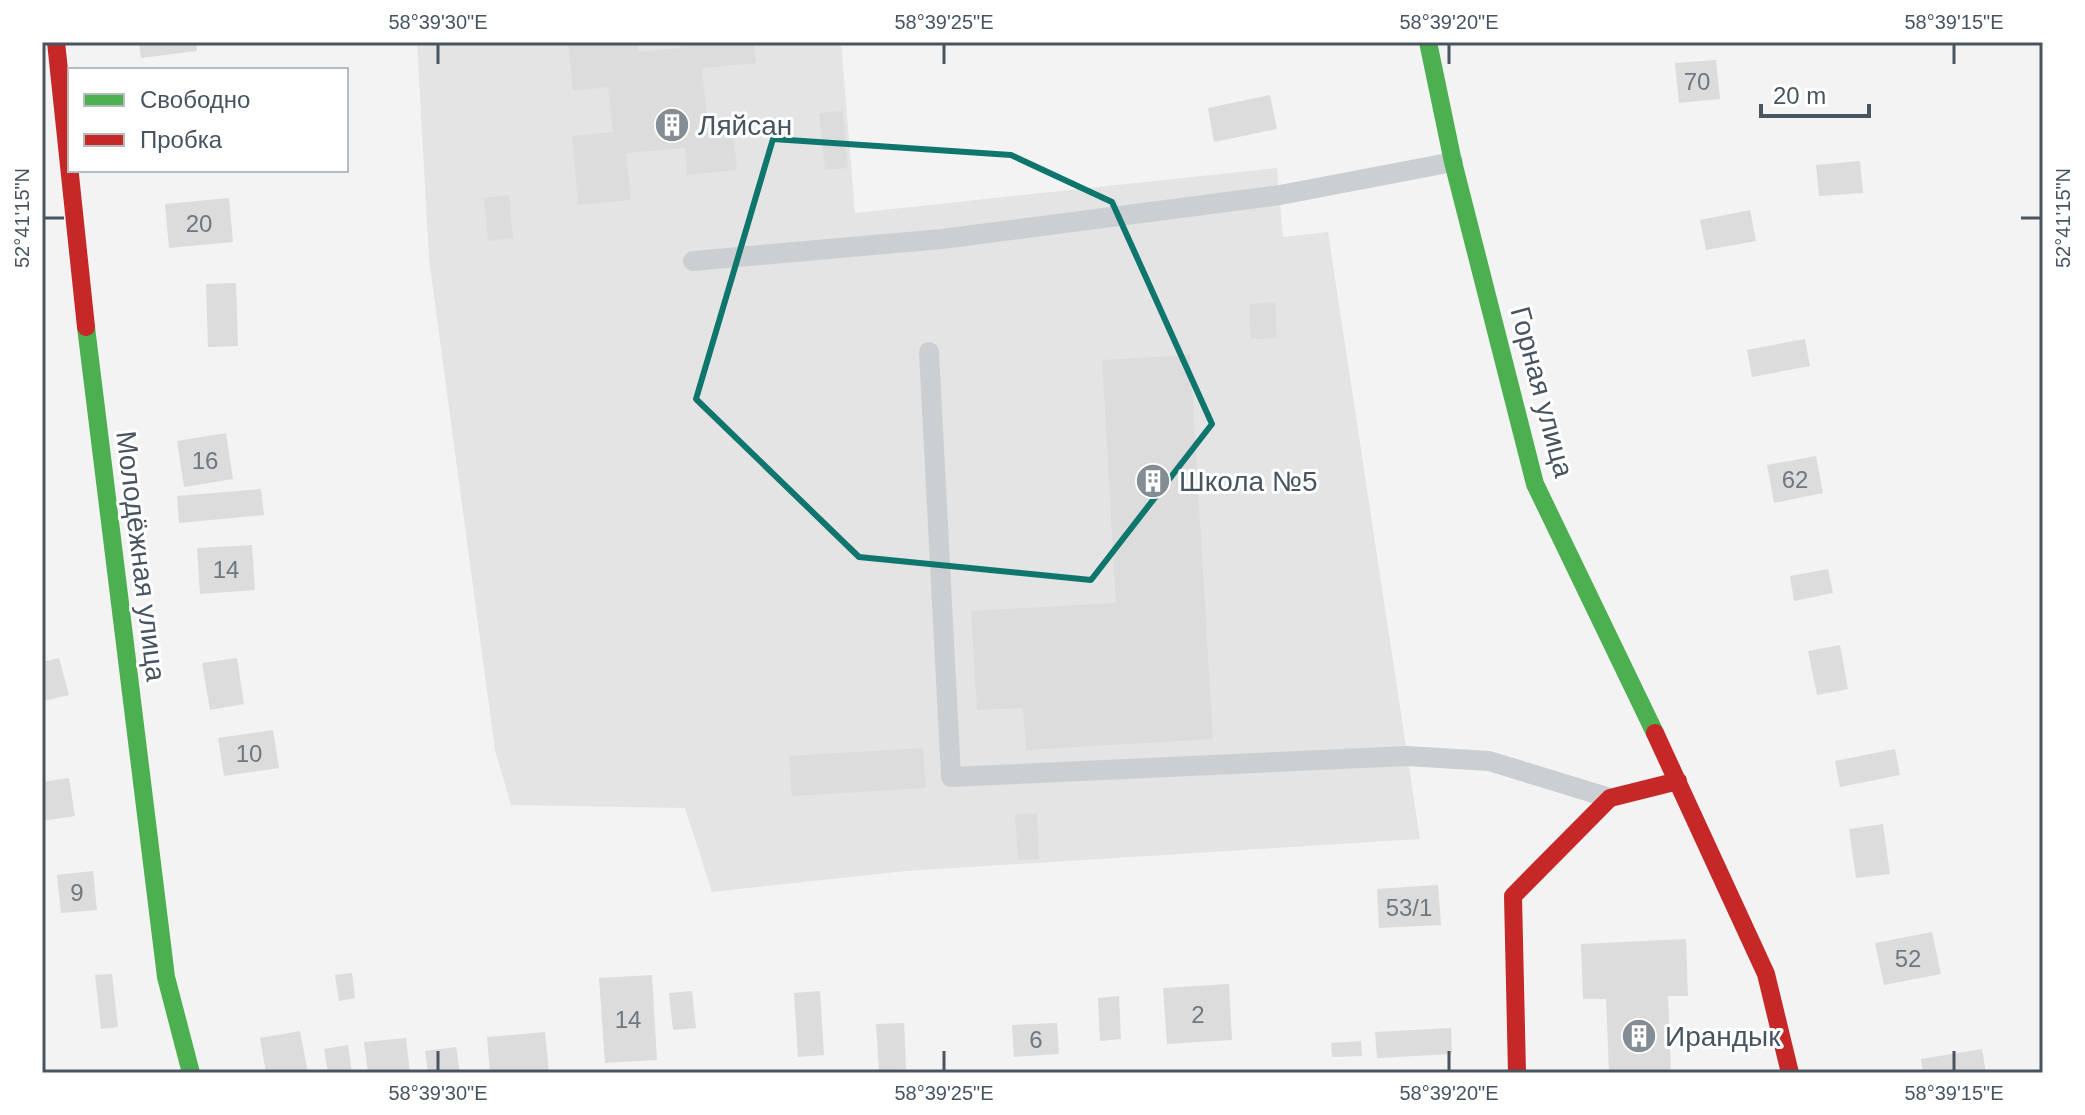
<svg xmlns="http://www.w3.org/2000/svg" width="2085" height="1115" viewBox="0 0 2085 1115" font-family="Helvetica,sans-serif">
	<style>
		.education { fill: #e4e4e5 }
		.building { fill: #dcdcdd }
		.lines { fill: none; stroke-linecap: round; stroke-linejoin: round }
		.lane { stroke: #cccfd2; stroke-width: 20 }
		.fast { stroke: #4caf50; stroke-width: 18 }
		.jam { stroke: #c62828; stroke-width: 18 }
		.marked { fill: none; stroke: #0f766e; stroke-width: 6; stroke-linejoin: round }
		.ticks { fill: none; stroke: #485561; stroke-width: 3 }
		.labels { text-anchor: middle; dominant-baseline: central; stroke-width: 6; stroke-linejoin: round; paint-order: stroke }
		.number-label { font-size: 24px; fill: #6e7881 }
		.poi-label { font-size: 28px; fill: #485561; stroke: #fff; text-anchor: start }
		.street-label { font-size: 28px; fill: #485561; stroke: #fff }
		.neatline { fill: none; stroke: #485561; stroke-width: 3 }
		.ticks-label { font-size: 20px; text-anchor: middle; fill: #485561 }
	</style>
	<rect width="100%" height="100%" fill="#f3f3f3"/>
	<path class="education" d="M417,42H841L855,213L1277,168L1283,237L1328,232L1420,839L906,871L712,892L685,808L511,805L495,750L429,259Z"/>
	<path class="building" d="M139,42H196L197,51L141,58Z
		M568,42H637L638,52L681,48L680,42H754L756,63L702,68L707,118L732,117L737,170L687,175L685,148L626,153L631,200L578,205L572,136L613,132L608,87L573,91Z
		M1716,60L1720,99L1679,103L1675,63Z
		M1270,95L1277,129L1214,142L1208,108Z
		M843,111L848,168L825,170L819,113Z
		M1860,161L1863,193L1819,196L1816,165Z
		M509,195L513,238L488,241L484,198Z
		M229,198L233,242L169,248L165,204Z
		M1750,210L1756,241L1706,250L1700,220Z
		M236,283L238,346L208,347L206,284Z
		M1275,302L1277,338L1251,339L1249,304Z
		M1805,339L1810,366L1752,377L1747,350Z
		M1190,355L1213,739L1026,750L1023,708L977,710L971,611L1116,603L1102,360Z
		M226,433L233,479L184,487L177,441Z
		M1816,456L1823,493L1774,503L1767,465Z
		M261,489L264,515L179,523L177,496Z
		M252,545L255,590L200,594L197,548Z
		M1828,569L1833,593L1794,601L1790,576Z
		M1840,645L1848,689L1817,695L1808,651Z
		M59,658L69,695L43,701L42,662Z
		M237,658L244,704L210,710L202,663Z
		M273,730L279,768L224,776L218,738Z
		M923,748L926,788L792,796L789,756Z
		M1895,749L1900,775L1840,787L1835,761Z
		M69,778L75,816L42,821V782Z
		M1037,813L1039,859L1018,860L1015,814Z
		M1883,824L1890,874L1856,878L1849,829Z
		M93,871L97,910L61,913L57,875Z
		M1438,885L1441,925L1379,928L1377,889Z
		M1932,932L1941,974L1884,985L1875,943Z
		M1686,939L1688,996H1668L1671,1073H1609L1606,999H1583L1581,944Z
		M352,973L355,998L339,1001L335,975Z
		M112,974L118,1027L101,1029L95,975Z
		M652,975L657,1060L605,1063L599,978Z
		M1229,984L1232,1040L1167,1044L1163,988Z
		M692,991L696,1028L673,1030L669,993Z
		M820,991L824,1055L798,1057L794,993Z
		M1119,996L1121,1039L1100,1041L1098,998Z
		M904,1023L906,1069L879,1071L876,1024Z
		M1057,1023L1059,1054L1014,1057L1012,1025Z
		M1451,1028L1452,1054L1377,1058L1375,1032Z
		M300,1031L308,1073H266L260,1038Z
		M545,1032L549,1073H490L487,1037Z
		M406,1038L410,1073H368L364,1042Z
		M1361,1041L1362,1056L1332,1057L1331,1043Z
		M348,1045L352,1073H328L324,1049Z
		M456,1047L460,1073H428L425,1051Z
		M1982,1049L1986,1073H1923L1921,1059Z"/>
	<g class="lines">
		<path class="lane" d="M693,261L942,239L1280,195L1453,162
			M929,352L951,777L1407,756L1489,761L1610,798"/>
		<path class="fast" d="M1428,42L1453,162L1535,484L1655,733
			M86,327L166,977L191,1073"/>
		<path class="jam" d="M56,42L86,327
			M1655,733L1766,974L1790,1073
			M1517,1073L1513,896L1610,798L1678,781"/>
	</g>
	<path class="marked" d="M773,139L1011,155L1112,202L1212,424L1091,580L859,557L696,399Z"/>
	<path class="ticks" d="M438,44V64M944,44V64M1449,44V64M1954,44V64M44,218H64M2021,218H2041M438,1051V1071M944,1051V1071M1449,1051V1071M1954,1051V1071"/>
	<defs>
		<g id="building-disc" transform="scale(1.8)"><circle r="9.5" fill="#848c94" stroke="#fff"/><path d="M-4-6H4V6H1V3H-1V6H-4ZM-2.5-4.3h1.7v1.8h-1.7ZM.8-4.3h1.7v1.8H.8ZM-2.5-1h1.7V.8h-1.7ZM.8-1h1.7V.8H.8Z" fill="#fff"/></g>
	</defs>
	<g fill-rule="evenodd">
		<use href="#building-disc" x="672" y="125"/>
		<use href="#building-disc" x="1153" y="481"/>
		<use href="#building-disc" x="1639" y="1036"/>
	</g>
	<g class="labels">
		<g class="number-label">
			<text x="1697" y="81">70</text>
			<text x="199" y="223">20</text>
			<text x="205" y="460">16</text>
			<text x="1795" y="479">62</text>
			<text x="226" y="569">14</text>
			<text x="249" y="753">10</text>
			<text x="77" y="892">9</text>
			<text x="1409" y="907">53/1</text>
			<text x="1908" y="958">52</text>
			<text x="1198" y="1014">2</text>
			<text x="628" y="1019">14</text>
			<text x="1036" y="1039">6</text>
		</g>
		<g class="poi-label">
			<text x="698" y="125">Ляйсан</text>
			<text x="1179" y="481">Школа №5</text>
			<text x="1665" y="1036">Ирандык</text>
		</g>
		<g class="street-label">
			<text transform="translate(1542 392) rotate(75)">Горная улица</text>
			<text transform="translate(141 556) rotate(83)">Молодёжная улица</text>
		</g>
	</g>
	<rect width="2085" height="1115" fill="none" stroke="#ffffff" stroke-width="88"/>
	<rect x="68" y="68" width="280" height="104" fill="#ffffff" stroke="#b6bbc0" stroke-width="2"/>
	<rect x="84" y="94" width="40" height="12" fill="#4caf50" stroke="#b6bbc0" stroke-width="2"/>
	<text x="140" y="108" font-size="24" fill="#485561">Свободно</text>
	<rect x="84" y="134" width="40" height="12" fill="#c62828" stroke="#b6bbc0" stroke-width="2"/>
	<text x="140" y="148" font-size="24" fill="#485561">Пробка</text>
	<path d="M1761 104v12h108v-12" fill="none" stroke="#485561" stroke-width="4"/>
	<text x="1773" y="104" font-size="24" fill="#485561" stroke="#ffffff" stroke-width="6" paint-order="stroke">20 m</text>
	<rect x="44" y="44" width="1997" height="1027" class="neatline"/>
	<g class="ticks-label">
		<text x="438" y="29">58°39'30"E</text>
		<text x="944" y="29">58°39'25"E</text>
		<text x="1449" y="29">58°39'20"E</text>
		<text x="1954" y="29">58°39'15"E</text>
		<text transform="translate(2063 218) rotate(-90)" y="7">52°41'15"N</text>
		<text transform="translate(22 218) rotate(-90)" y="7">52°41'15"N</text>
		<text x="438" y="1100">58°39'30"E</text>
		<text x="944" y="1100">58°39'25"E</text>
		<text x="1449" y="1100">58°39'20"E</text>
		<text x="1954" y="1100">58°39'15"E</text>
	</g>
</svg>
